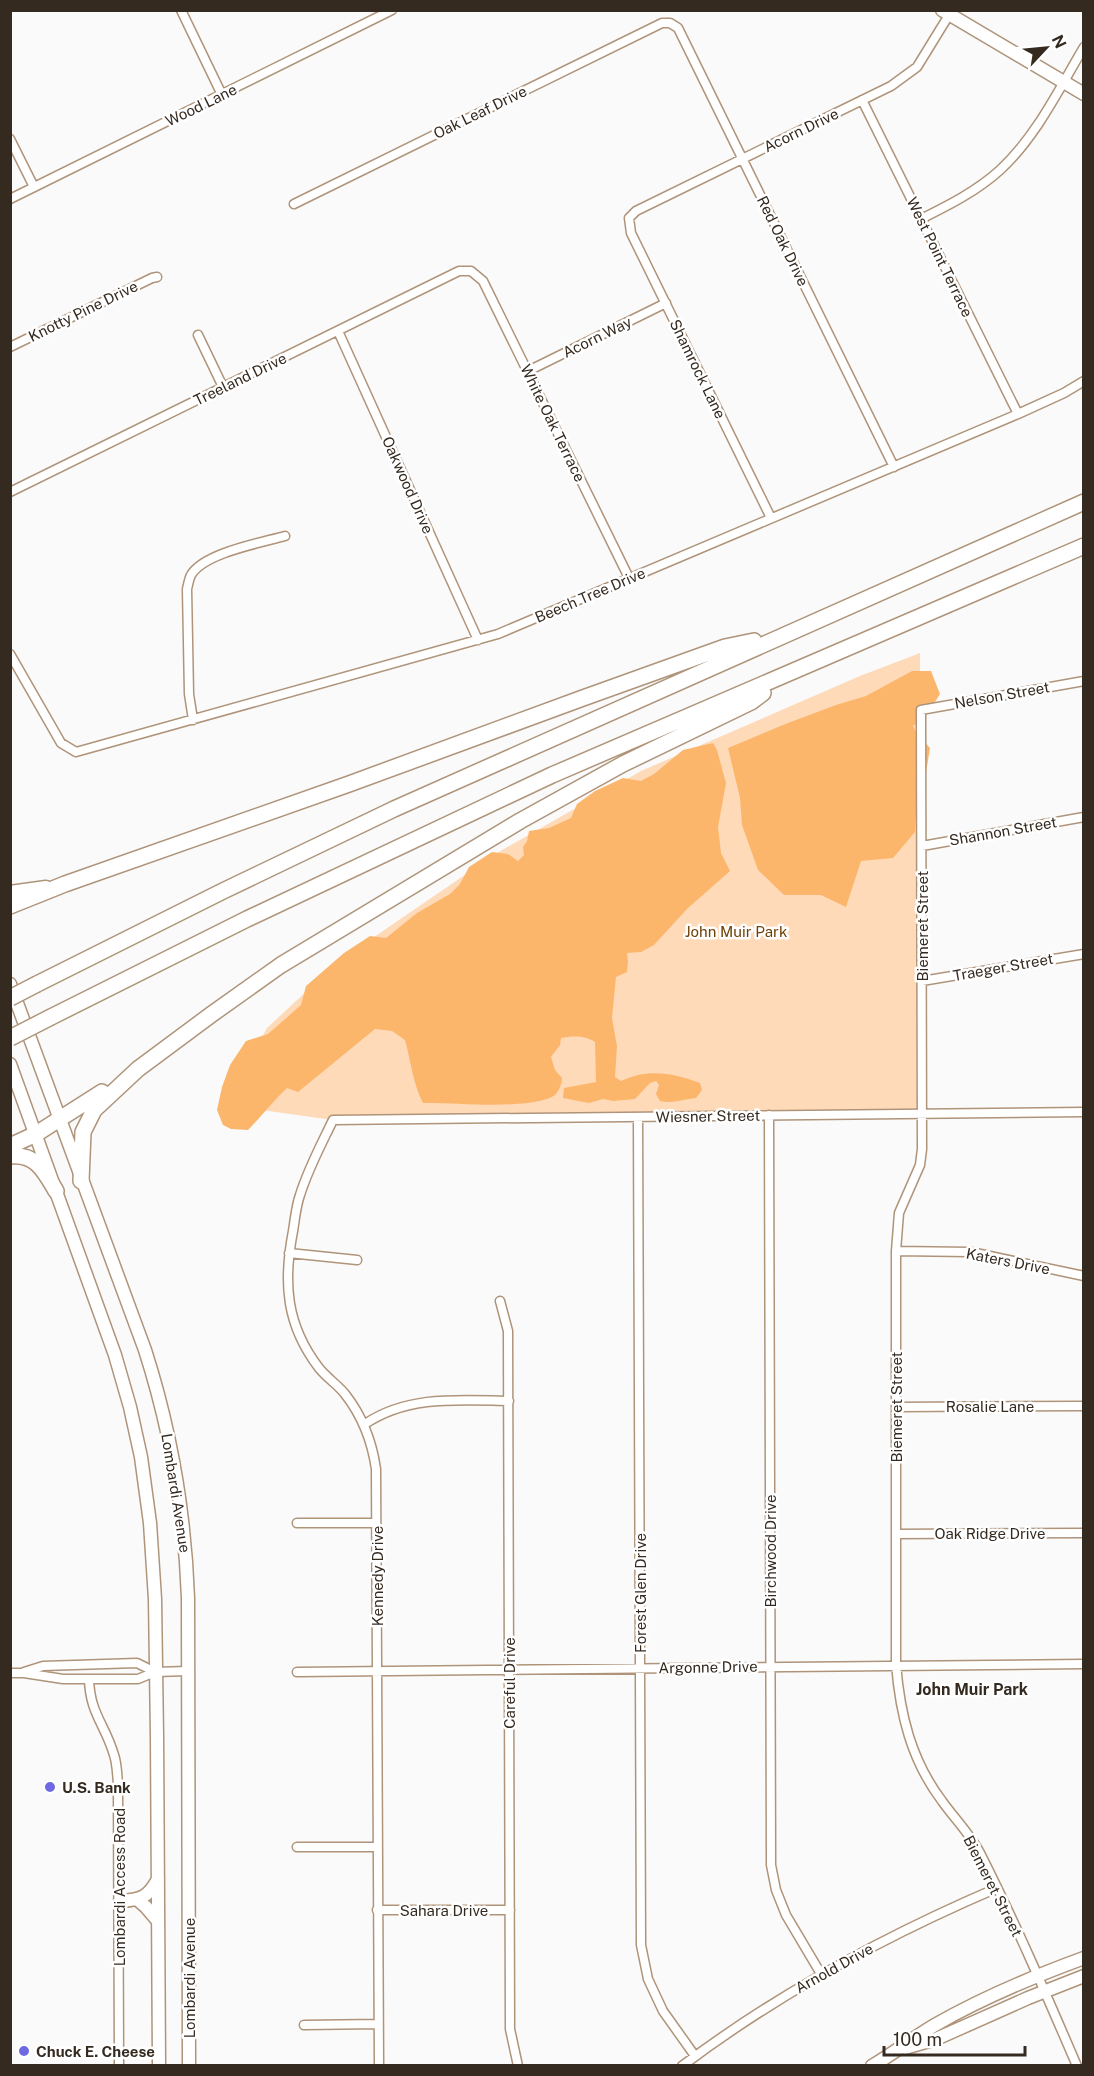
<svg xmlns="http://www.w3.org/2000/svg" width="1094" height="2076" viewBox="0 0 1094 2076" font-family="'Public Sans',sans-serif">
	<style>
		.green { fill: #fedab8 }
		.forest { fill: #fcb66c }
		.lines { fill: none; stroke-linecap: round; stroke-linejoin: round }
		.street-casing { stroke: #af947a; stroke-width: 11 }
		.secondary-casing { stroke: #af947a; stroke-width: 15 }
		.highway-casing { stroke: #af947a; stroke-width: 18 }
		.street { stroke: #fff; stroke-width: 8 }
		.secondary { stroke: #fff; stroke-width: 12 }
		.highway { stroke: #fff; stroke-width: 15 }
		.highway-bridge-casing { stroke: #af947a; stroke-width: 18; stroke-linecap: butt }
		.highway-bridge { stroke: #fff; stroke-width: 15 }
		.poi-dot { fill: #6e69e3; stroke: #fff; stroke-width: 2 }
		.labels { text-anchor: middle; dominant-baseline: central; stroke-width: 5; stroke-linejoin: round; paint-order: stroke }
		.street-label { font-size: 15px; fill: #352a20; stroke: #fff }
		.park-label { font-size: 15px; fill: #704207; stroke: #fff }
		.poi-label { font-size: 15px; font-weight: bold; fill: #352a20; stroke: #fff; text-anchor: start }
		.neighbourhood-label { font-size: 16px; font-weight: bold; fill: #352a20; stroke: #fff }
	</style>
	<rect width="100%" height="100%" fill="#fafafa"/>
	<path class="green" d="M920,653L922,1114L333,1120L225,1105L267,1028L339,961L497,853L641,771L860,676Z"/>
	<path class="forest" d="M912,671H931L940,694L926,716L913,726L916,732L930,748L924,785L916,813L915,832L893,858L861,861L846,907L821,895H784L758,870L742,825L740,798L728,748L788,723L836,705L866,696Z
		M713,743L717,750L726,783L718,827L721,853L730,871L687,909L654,945L641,952L627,953L628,961L627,972L616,977L612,1018L617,1046L615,1077L621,1081C648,1068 673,1073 700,1083L702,1090L696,1098C684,1099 672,1104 660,1101L656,1094L659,1085L656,1081L650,1083L635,1099L613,1101L603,1099L589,1103L563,1098L564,1088L596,1082L595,1042C585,1035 572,1036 561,1038L560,1045L551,1057L555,1070L562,1078C562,1084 559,1091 555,1095C533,1111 452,1102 423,1103C413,1084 411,1062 405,1040L392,1031L375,1029L298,1092L287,1088C273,1101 262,1116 248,1130L231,1129L223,1125L217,1110L222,1087L230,1065L246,1041L268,1034L301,1005L306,986L344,953L370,936L386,938L417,913L450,894L460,884L469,867L492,852L508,854L518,861L524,855L523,847L527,841L529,831L549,828L571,818L577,804L595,791L623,778L641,781L654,774L683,750Z"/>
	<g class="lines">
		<g class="street-casing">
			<path id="street" d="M181,10L222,95
				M862,100L1018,414
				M10,139L34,187
				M10,199L392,10
				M294,204L662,23H670L678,28L894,467
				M921,219C949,205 977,191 1000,170C1036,137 1059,89 1084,47
				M338,331L478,640
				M198,335L223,387
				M10,347L152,278L157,277
				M528,371L666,303
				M10,492L459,271H471L483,281L629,578
				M771,518L631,233L629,218L636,211L891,86L917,67L949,15
				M10,654L61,743L76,752L498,634L1018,414L1064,393L1084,381
				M193,720L189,694L187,589C188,585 189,579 191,575C204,553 260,543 285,536
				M922,846L1084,817
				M922,981L1084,954
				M769,1115L771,1865L776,1890L786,1915L821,1974
				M638,1117L641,1945L648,1979L663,2011L695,2056
				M896,1251L971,1252L1084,1276
				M289,1253L357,1260
				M500,1301L508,1331L510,2029L518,2066
				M896,1407L1084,1406
				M365,1424C408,1395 459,1400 509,1401
				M297,1523H376
				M896,1534L1084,1533
				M24,1672L43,1666L137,1663L155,1672
				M297,1672L1084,1664
				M10,1673H24L63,1679H138L155,1672L188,1671
				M89,1679C90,1714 105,1724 114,1755C117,1763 117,1774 118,1783L119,2066
				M297,1847H377
				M377,1910H510
				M304,2025L378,2024
				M379,2066L376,1469C372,1441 363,1417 345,1394C338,1385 327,1378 319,1368C286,1325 283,1283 293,1231C295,1219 296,1206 300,1195C308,1169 321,1145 333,1120L1084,1112
				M682,2066C779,1993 885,1936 997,1888
				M1077,2066C1046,1994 1015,1922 980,1853C970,1834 954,1818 942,1801C911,1760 900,1714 896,1664V1251L899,1213L920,1165L922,1149L921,710L1084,681"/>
		</g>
		<g class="secondary-casing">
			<path id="secondary" d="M942,10L1084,94
				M10,892L46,887
				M10,984L145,1350C171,1431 185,1514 188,1598L189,2066
				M10,1064L115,1355L130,1407L141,1457L150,1523L155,1599L157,1736L159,2066
				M138,1900L146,1907L158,1921
				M120,1901C140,1900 148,1898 158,1879
				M905,2048L936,2039L1028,1998L1084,1976
				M872,2066C894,2053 913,2038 935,2025C982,1998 1032,1977 1084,1958"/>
		</g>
		<g class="highway-casing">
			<path id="highway" d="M10,906L65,884L349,784L583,698L725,647L754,641
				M37,984L223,891L394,809L1084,502
				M51,1017L247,919L552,775L1084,546
				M10,1146L36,1134L102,1092
				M10,1156C36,1153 45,1172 56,1191
				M81,1181L83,1132L94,1110L138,1069L212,1014L281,965L520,821L623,764L751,702L763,693"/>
		</g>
		<use href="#street" class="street"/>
		<use href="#secondary" class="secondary"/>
		<use href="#highway" class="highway"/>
		<g class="highway-bridge-casing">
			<path id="highway-bridge" d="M10,998L37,984
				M10,1038L51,1017"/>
		</g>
		<use href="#highway-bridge" class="highway-bridge"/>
	</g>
	<g class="poi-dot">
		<circle cx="50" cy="1787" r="6"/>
		<circle cx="24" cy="2051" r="6"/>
	</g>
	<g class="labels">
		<g class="street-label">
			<text transform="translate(201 105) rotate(-26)">Wood Lane</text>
			<text transform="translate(480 112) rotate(-26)">Oak Leaf Drive</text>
			<text transform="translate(801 130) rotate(-26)">Acorn Drive</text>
			<text transform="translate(783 241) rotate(64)">Red Oak Drive</text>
			<text transform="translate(940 257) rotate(64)">West Point Terrace</text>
			<text transform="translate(83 311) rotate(-26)">Knotty Pine Drive</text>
			<text transform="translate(597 337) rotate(-26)">Acorn Way</text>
			<text transform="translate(698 369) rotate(64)">Shamrock Lane</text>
			<text transform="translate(240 379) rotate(-26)">Treeland Drive</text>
			<text transform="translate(553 423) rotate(64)">White Oak Terrace</text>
			<text transform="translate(408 485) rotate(66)">Oakwood Drive</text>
			<text transform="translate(590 595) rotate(-23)">Beech Tree Drive</text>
			<text transform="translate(1002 695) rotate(-10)">Nelson Street</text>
			<text transform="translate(1003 831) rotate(-10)">Shannon Street</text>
			<text transform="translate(922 926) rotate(-90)">Biemeret Street</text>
			<text transform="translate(1003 967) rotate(-10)">Traeger Street</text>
			<text transform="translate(708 1116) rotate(-1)">Wiesner Street</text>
			<text transform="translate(1008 1261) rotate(11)">Katers Drive</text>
			<text x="990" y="1406">Rosalie Lane</text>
			<text transform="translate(896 1407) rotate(-90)">Biemeret Street</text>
			<text transform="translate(176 1493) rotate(81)">Lombardi Avenue</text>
			<text x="990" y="1533">Oak Ridge Drive</text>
			<text transform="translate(770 1551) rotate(-90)">Birchwood Drive</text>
			<text transform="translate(377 1576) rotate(-90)">Kennedy Drive</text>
			<text transform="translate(640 1593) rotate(-90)">Forest Glen Drive</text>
			<text transform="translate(708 1667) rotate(-1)">Argonne Drive</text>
			<text transform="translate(509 1683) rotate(-90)">Careful Drive</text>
			<text transform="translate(993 1886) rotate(63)">Biemeret Street</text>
			<text transform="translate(119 1887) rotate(-90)">Lombardi Access Road</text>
			<text x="444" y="1910">Sahara Drive</text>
			<text transform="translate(834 1968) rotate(-29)">Arnold Drive</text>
			<text transform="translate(189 1978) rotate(-90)">Lombardi Avenue</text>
		</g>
		<g class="park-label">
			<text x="736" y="931">John Muir Park</text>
		</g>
		<g class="poi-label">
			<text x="62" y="1787">U.S. Bank</text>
			<text x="36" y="2051">Chuck E. Cheese</text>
		</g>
		<g class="neighbourhood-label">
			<text x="972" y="1689">John Muir Park</text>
		</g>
	</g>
	<rect width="1094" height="2076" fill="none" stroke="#352a20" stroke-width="24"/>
	<g transform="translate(1046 48) rotate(64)" stroke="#ffffff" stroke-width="4.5" paint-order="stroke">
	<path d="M0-4.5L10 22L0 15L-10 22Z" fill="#352a20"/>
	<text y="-9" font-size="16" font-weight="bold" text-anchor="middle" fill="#352a20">N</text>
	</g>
	<path d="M884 2046v9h141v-9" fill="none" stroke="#352a20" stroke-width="3"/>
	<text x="893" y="2046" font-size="18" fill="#352a20" stroke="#ffffff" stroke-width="4.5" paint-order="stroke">100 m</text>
</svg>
